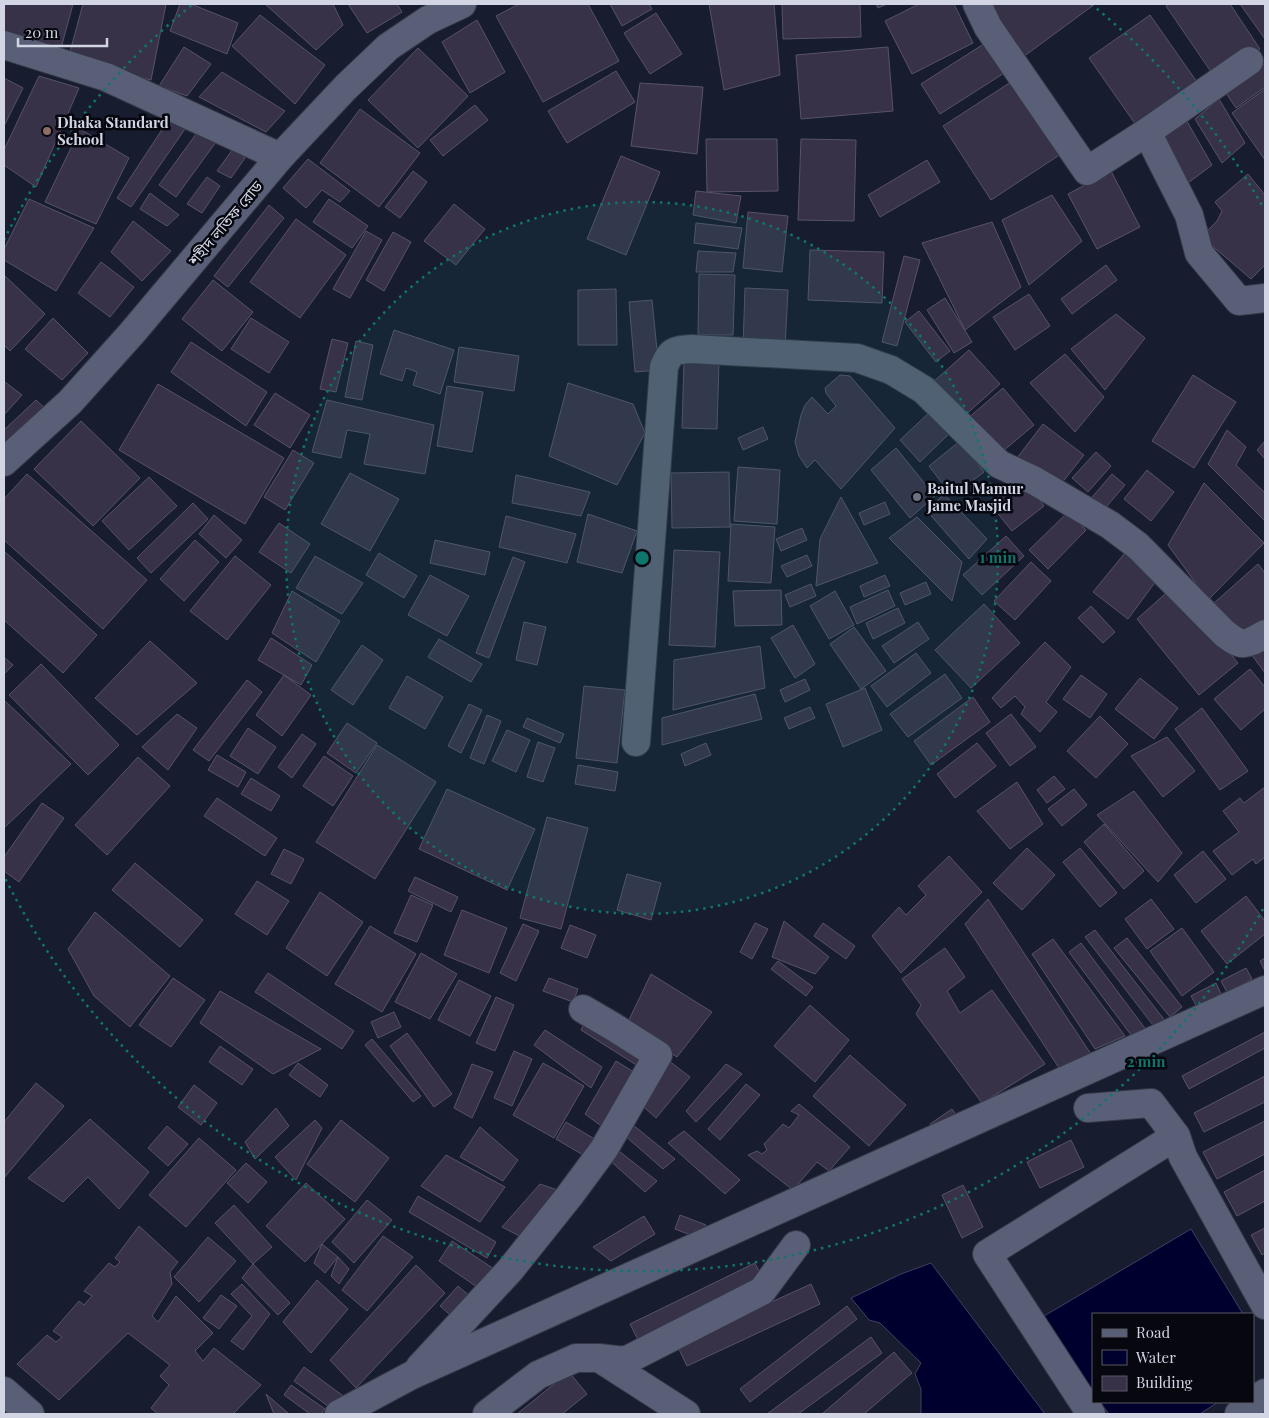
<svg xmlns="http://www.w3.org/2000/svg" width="1269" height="1418" viewBox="0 0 1269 1418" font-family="'Playfair Display','Noto Sans Bengali',serif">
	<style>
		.water { fill: #00002e; stroke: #3f4064 }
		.building { fill: #373248; stroke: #575269 }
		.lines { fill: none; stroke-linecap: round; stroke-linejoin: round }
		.minor-casing { stroke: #353847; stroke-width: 30 }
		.tertiary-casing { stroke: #353847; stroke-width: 30 }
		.minor { stroke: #595f76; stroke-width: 28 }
		.tertiary { stroke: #595f76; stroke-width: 28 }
		.ring { fill: none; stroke: #0f766e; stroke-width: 2.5; stroke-dasharray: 2.5 5 }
		.education-dot { fill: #8d6e63; stroke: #06070f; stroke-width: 2 }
		.worship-dot { fill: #6b7280; stroke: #06070f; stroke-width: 2 }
		.labels { text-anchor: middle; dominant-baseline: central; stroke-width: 5; stroke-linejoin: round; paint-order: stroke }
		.poi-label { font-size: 15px; font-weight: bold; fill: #d2d5e3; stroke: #06070f; text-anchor: start }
		.street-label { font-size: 15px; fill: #d2d5e3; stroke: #06070f }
		.centre { fill: #0f766e; stroke: #06070f; stroke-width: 2.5 }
		.ring-label { font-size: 15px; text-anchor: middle; font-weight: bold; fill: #0f766e; stroke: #06070f; stroke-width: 5; stroke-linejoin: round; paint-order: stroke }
	</style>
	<rect width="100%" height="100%" fill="#181c2f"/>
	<path class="water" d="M1191,1229L1243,1314H1093V1392L1039,1319Z
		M931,1263L1045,1414H921V1389L915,1374L921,1363L880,1323L869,1320L851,1298L901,1274Z
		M1100,1402H1218L1200,1414H1109Z"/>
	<path class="building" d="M4,4H73L60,52L4,32Z
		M83,4H166L151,80L68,59Z
		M180,4H191L238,23L227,54L170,31Z
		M265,4H333L343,25L316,50Z
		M348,4H397L402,12L367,33Z
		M519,4H588L619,61L543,102L496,16Z
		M610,4H649L652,9L622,26Z
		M709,4H774L780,75L724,90Z
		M782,4H860L861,37L783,39Z
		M876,4H887L878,8Z
		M919,4H954L973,43L912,74L885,21Z
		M984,4H1095L1023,57Z
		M1169,4H1230L1260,49L1216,79L1166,6Z
		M1240,4H1265V39Z
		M656,13L682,54L650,74L624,33Z
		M260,15L325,65L295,104L232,46Z
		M1150,15L1197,82L1136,125L1089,58Z
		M477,20L505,72L470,93L442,42Z
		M990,40L1009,70L940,114L921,84Z
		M184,47L211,64L187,96L159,86Z
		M888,47L893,111L801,119L796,55Z
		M418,48L468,96L418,148L368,100Z
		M1265,63V87L1236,108L1226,93Z
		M616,71L635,102L567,143L548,111Z
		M222,72L285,111L266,132L199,97Z
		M39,76L79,88L36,187L4,165V150Z
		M4,78L23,88L4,126Z
		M1014,80L1061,154L991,200L943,126Z
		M640,83L703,87L697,154L631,146Z
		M1265,89V160L1232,113Z
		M1219,99L1245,143L1222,163L1195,119Z
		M475,105L488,120L443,156L430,140Z
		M360,109L420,153L379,207L320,163Z
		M1185,118L1212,165L1188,183L1156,134Z
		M169,119L185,129L131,207L117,198Z
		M80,129L129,158L96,224L45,202Z
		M199,130L216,142L176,197L159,185Z
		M706,139H777L778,191L707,192Z
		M801,139L856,140L854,221L798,220Z
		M233,149L245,158L231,178L217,171Z
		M621,156L660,172L626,255L587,239Z
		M308,159L350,191L340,202L322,190L306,208L283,188Z
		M927,160L940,182L880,217L868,195Z
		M413,171L427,182L400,218L385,207Z
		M1111,171L1140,227L1097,249L1068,194Z
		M1248,174L1265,195V265L1251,279L1209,243L1205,233L1217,221L1222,211L1215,202Z
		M207,177L220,186L202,213L187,204Z
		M696,191L741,196L736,223L693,215Z
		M150,193L179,215L167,226L140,209Z
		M1052,195L1082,241L1029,285L1002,220Z
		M29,199L94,228L56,291L4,260V249Z
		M329,199L368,226L352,248L313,222Z
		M454,204L485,229L456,265L424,241Z
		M269,205L284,218L228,287L214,276Z
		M748,212L788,216L782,272L743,268Z
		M296,219L346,255L300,318L250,282Z
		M133,221L171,251L142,281L111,252Z
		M992,222L1021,287L965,330L922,243Z
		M696,223L742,228L738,249L694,243Z
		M366,231L382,240L350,298L333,289Z
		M393,232L411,242L384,291L366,280Z
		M810,250L884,252L882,303L808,300Z
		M698,251L736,253L733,272H696Z
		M904,256L920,260L897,346L882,342Z
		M101,262L134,287L110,317L78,293Z
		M1106,265L1117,280L1072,314L1061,299Z
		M699,274L735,275L733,335H698Z
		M4,275L45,314L10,351L4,345Z
		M213,280L253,312L222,351L182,319Z
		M745,288L788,290L785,348L743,346Z
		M616,289L617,345H578V290Z
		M1029,294L1050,326L1015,350L993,317Z
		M945,298L972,342L954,353L927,310Z
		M652,300L659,370L635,372L629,302Z
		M919,311L950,351L936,362L905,322Z
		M1116,314L1145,338L1105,390L1071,349Z
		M53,318L88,353L62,380L25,349Z
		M251,318L289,342L269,373L231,349Z
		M394,330L454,350L440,394L413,385L417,372L406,368L402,381L380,374Z
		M332,339L348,343L336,392L320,389Z
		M356,341L373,345L362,400L345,397Z
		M191,342L267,392L246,426L171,372Z
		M459,347L519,356L514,391L454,382Z
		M969,350L1000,384L963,417L932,383Z
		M1065,354L1104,397L1075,432L1030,383Z
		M684,360L719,361L717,429L682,428Z
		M840,375L850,376L895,428L841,489L815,460L807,468L799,456L795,442L801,415L805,405L812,397L828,414L836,406L826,393L825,388Z
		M1193,375L1236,402L1194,468L1152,441Z
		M5,382L22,395L4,415V384Z
		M568,383L633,404L645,433L617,485L549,456Z
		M158,384L284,458L245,524L119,450Z
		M447,386L483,392L472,452L437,446Z
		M1003,388L1034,425L996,457L966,420Z
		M275,393L310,415L290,448L254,425Z
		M36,400L48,411L4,456V430Z
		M327,400L434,425L425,474L364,464L370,434L347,430L341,458L312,452Z
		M934,408L954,429L920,462L900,440Z
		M81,421L140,478L93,526L34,469Z
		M1043,424L1084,455L1057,489L1017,458Z
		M763,427L768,439L743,450L738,438Z
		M1227,430L1246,447L1236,465L1265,493V521L1208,464Z
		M960,441L984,472L952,496L929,466Z
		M1265,441V459L1257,450Z
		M896,448L935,496L910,518L871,470Z
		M293,450L314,463L285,510L264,497Z
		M1096,452L1111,466L1088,492L1072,478Z
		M738,467L780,470L777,524L734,521Z
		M1147,470L1174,492L1151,521L1124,499Z
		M729,472L730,527L672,528L671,473Z
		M350,473L399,499L370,551L321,524Z
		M27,474L147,580L103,629L4,540V499Z
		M1112,474L1125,485L1101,513L1088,502Z
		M516,475L590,492L581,516L512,503Z
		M149,477L177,506L129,550L102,521Z
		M1022,478L1044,506L1012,531L990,504Z
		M1204,483L1264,543L1208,600L1168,545Z
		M944,494L987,539L969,559L927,511Z
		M841,497L878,563L816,586L820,539Z
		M885,502L890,514L864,525L859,513Z
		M193,503L208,519L151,573L137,558Z
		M1068,512L1086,530L1048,569L1029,550Z
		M588,514L637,531L622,573L577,562Z
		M214,515L242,540L226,558L199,534Z
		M506,516L576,534L567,563L499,547Z
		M917,517L962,562L952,601L889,538Z
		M279,523L310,544L291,573L259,552Z
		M731,524L775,527L771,583L728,581Z
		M802,528L807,540L781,551L776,539Z
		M1006,536L1024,556L982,595L963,575Z
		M195,540L219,562L184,601L160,579Z
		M435,540L490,552L485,575L430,563Z
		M1129,548L1156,581L1128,619L1093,592Z
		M674,550L720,552L715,647L669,645Z
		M4,551L97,635L63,673L4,620Z
		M379,553L417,576L404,598L366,575Z
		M807,555L812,566L787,577L781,566Z
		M235,556L271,585L227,640L190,611Z
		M315,556L363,583L342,614L296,588Z
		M513,557L525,562L489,658L476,653Z
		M1031,562L1051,581L1015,620L994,601Z
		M1258,564L1265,573V620L1241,636L1214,603Z
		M430,575L469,596L447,636L408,615Z
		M885,575L890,586L864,597L860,586Z
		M926,582L931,594L905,605L900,593Z
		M811,584L816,596L790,607L785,595Z
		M1174,586L1238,663L1199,695L1137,619Z
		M781,590L782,625L735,626L733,591Z
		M888,590L895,606L857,624L850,607Z
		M292,591L340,621L316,662L272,633Z
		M835,591L854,625L829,639L810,606Z
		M984,604L1020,643L971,688L935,650Z
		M1091,606L1115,632L1103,643L1078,618Z
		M898,608L905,623L873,639L866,623Z
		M524,622L546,627L537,665L516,660Z
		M918,622L929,639L894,663L882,646Z
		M793,625L815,664L795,678L771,638Z
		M854,627L886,671L861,689L830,644Z
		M271,638L312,665L301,685L258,660Z
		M439,639L482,664L471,682L428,657Z
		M150,641L197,683L137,735L95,698Z
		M1045,642L1071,667L1046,702L1057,712L1040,732L1021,714L1025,707L1015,696L1001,708L992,698Z
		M1265,644V673L1251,654Z
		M362,645L383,660L353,705L331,690Z
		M760,646L765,688L673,710L674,660Z
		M916,653L931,673L887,707L871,686Z
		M4,657L13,665L4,674Z
		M41,664L119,745L88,775L9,695Z
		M1250,669L1265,687V709L1241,730L1214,699Z
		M945,674L962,698L908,737L890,714Z
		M284,675L311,695L282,736L256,715Z
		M1081,675L1107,694L1090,718L1063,699Z
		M407,676L443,697L425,729L389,708Z
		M1140,678L1178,708L1154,739L1115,709Z
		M805,679L810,690L785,702L780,690Z
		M247,680L262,692L209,761L193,750Z
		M584,686L625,690L617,763L576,758Z
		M865,688L882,730L843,747L826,704Z
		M755,694L762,719L662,745V718Z
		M973,697L990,722L931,765L914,741Z
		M4,700L71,764L4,828Z
		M469,704L482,710L461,753L448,746Z
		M810,707L815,718L789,729L784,718Z
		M1202,708L1248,771L1220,790L1175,729Z
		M177,714L197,728L168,770L142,747Z
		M1011,714L1036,747L1010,766L986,733Z
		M487,715L501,721L484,764L470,758Z
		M1100,716L1128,744L1096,778L1067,751Z
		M527,718L564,734L560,743L523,727Z
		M347,723L377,743L356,773L327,753Z
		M248,728L276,747L258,774L230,756Z
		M507,730L530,740L516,772L492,761Z
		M302,734L316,744L292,778L278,767Z
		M1167,737L1195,771L1163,797L1131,756Z
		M538,742L555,748L543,782L527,777Z
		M706,743L711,755L685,766L681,754Z
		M977,743L996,766L955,798L937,774Z
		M377,745L436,782L375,879L316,842Z
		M217,755L246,772L238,787L208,770Z
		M324,756L353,776L333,806L303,786Z
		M138,757L170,786L107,855L75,825Z
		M578,765L618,772L615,791L575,784Z
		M1054,776L1065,789L1047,803L1037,790Z
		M251,778L280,796L271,811L241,794Z
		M1017,782L1043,824L1010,849L977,811Z
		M1265,787V857L1256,864L1253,859L1232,875L1213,851L1239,832L1223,811L1240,798L1244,803Z
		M447,789L535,829L507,890L419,849Z
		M1074,789L1087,805L1062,826L1048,809Z
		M1134,791L1182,853L1158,882L1097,815Z
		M217,798L277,838L265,856L204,816Z
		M42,803L64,818L19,882L4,871V857Z
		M547,817L588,828L561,929L520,918Z
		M1104,824L1144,871L1124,889L1084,842Z
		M1027,848L1055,875L1022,910L993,883Z
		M1080,848L1117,893L1100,907L1063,862Z
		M284,849L304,859L291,884L271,874Z
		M1203,851L1226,879L1196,903L1174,875Z
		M949,856L982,892L901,973L872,936L899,907L906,915L926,895L918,886Z
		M135,863L203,920L180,947L112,890Z
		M627,874L661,883L651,920L617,910Z
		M415,877L458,897L451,912L408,891Z
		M257,881L289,901L267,935L235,914Z
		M320,892L363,922L327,976L286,948Z
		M411,895L433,905L417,942L394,933Z
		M1246,896L1265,921V934L1227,964L1201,931Z
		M988,899L1091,1054L1059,1068L965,924Z
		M1151,899L1174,929L1147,949L1125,919Z
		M462,910L507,928L489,973L444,955Z
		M95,912L170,976L130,1027L94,996L68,949Z
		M784,921L829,957L815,974L772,957Z
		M755,923L768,929L752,959L740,952Z
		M823,923L855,946L846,959L814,936Z
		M523,924L539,931L516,981L500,973Z
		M570,925L596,935L587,958L561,948Z
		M370,926L416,954L382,1012L335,984Z
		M1182,928L1214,972L1182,996L1150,951Z
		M1095,930L1166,1022L1156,1029L1085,937Z
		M1127,938L1182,1007L1170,1017L1114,948Z
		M1053,939L1125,1036L1095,1049L1032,954Z
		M1081,943L1150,1035L1134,1039L1069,952Z
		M945,948L965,977L947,991L960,1013L992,990L1045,1064L982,1103L916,1014L921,1005L902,979Z
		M421,953L457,974L430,1019L395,1002Z
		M1265,958V971L1260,961Z
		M778,961L813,987L806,996L771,969Z
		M1246,968L1252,979L1227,992L1221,981Z
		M268,973L354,1031L342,1049L255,992Z
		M651,974L712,1012L677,1057L627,1024Z
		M173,978L205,1000L171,1047L139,1025Z
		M549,978L578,989L573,1002L543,991Z
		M459,980L491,996L470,1036L438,1020Z
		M1216,983L1221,994L1197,1007L1191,996Z
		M220,991L321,1049L273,1074L200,1023Z
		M496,997L514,1005L495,1051L476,1043Z
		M810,1005L849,1040L815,1082L774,1046Z
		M394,1012L401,1027L378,1038L371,1022Z
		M588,1017L649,1055L641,1068L581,1030Z
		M545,1030L602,1067L591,1088L534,1045Z
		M1265,1032V1048L1189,1089L1182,1076Z
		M407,1033L452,1094L434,1107L390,1046Z
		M372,1039L421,1096L413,1102L365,1045Z
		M220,1046L253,1069L242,1085L209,1062Z
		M514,1051L532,1059L512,1106L494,1098Z
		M850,1055L906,1105L869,1146L813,1096Z
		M664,1057L690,1077L656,1118L637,1101Z
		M616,1061L637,1074L604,1128L585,1114Z
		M298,1063L328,1085L320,1097L289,1075Z
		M543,1063L584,1086L554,1138L513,1115Z
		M472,1064L493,1072L472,1118L454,1108Z
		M726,1064L742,1074L696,1122L686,1111Z
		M1265,1076V1102L1204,1132L1194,1113Z
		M36,1083L64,1106L4,1178V1122Z
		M746,1084L760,1095L720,1140L708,1129Z
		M194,1085L217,1103L201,1125L178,1107Z
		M799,1104L850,1147L829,1171L817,1162L793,1190L748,1155L757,1151L762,1154L767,1150L764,1144L783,1124L789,1128L799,1115L791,1111Z
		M276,1108L289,1126L255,1159L245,1142Z
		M952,1109L959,1119L936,1134L930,1124Z
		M90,1119L149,1172L119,1209L88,1177L63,1202L28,1178Z
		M315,1120L322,1128L296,1180L275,1157Z
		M341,1120L389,1158L355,1202L307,1164Z
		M1265,1121V1154L1217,1179L1203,1152Z
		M566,1122L598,1141L588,1158L556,1139Z
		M633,1125L675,1159L663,1169L623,1134Z
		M167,1126L188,1144L168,1166L148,1148Z
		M480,1127L518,1160L503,1181L460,1157Z
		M684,1131L740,1180L725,1194L668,1143Z
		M199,1138L236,1170L186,1227L149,1195Z
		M1071,1140L1084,1167L1040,1188L1027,1162Z
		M615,1148L657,1181L645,1192L606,1157Z
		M446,1155L505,1187L480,1222L421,1186Z
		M246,1163L267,1182L248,1203L227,1183Z
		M1265,1170V1201L1237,1216L1224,1192Z
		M306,1183L345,1219L305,1262L266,1226Z
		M540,1184L569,1194L531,1242L502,1227Z
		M963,1185L983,1227L962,1238L942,1195Z
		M418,1196L496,1242L487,1258L409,1212Z
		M367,1200L392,1220L354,1263L332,1242Z
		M234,1205L272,1247L253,1264L215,1223Z
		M680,1215L706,1225L701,1239L675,1229Z
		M644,1216L655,1234L611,1261L593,1247Z
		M139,1226L178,1262L170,1272L172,1284L152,1316L158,1322L176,1296L213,1333L195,1351L203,1361L214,1348L261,1385L233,1414H158L151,1408L169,1385L160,1376L170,1365L128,1333L59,1400L17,1364L47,1335L56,1342L62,1337L53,1331L79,1301L84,1305L92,1296L84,1291L109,1263L115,1267L120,1262L115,1258Z
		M1265,1228V1253L1262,1255L1251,1235Z
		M383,1236L413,1257L367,1311L342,1290Z
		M208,1237L236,1261L199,1302L174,1277Z
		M452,1241L494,1269L480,1289L439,1261Z
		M322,1244L338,1257L325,1273L314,1263Z
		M338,1257L349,1269L339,1284L331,1276Z
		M755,1263L764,1282L639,1342L630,1324Z
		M253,1264L290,1303L278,1315L242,1278Z
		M416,1265L445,1293L356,1388L330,1360Z
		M317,1280L348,1309L311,1353L283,1322Z
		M242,1284L270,1314L243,1350L231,1341L252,1316L231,1294Z
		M811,1284L820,1304L687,1366L677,1345Z
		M458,1286L473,1299L455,1319L440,1306Z
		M221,1295L237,1306L219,1329L203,1318Z
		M847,1306L857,1319L750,1402L740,1389Z
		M871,1337L882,1353L798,1414H767Z
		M894,1352L912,1373L864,1414H822Z
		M304,1367L346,1398L336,1412L294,1381Z
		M569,1372L587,1394L562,1414H517Z
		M291,1385L325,1409L321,1414H310L284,1395Z
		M266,1394L289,1414H274Z"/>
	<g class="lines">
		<g class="minor-casing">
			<path id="minor" d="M977,4L988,27L1087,171L1147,132
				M4,45L106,77L280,157
				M1249,61L1147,132L1189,215L1199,253L1239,301L1265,298
				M636,742L664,367C670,351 674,350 691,349L857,358L891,370L924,390L999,464L1035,481L1110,525L1138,546L1224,633C1243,648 1245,645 1265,634
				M1088,1108L1151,1103L1176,1136L1183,1157L1265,1305
				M599,1358L625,1361L762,1291L796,1245
				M420,1367L510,1270L570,1195L604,1149L658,1055L612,1026L583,1009
				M4,1391L30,1414
				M339,1414L412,1375L1265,990
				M487,1414L538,1375L576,1358H599L686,1414
				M1091,1414L987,1254L1176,1136
				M1239,1414L1265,1393"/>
		</g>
		<g class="tertiary-casing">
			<path id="tertiary" d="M4,462L70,402L132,333L280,157L346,87L388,47L428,20L462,4"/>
		</g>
		<use href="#minor" class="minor"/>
		<use href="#tertiary" class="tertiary"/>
	</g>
	<circle cx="642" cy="558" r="356" fill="#0f766e" fill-opacity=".12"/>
	<g class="ring">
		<circle cx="642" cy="558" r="356"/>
		<path d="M1263 909A713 713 0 0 1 4 876M4 240A713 713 0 0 1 193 4M1091 4A713 713 0 0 1 1263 207"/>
	</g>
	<circle class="education-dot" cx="47" cy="131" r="5"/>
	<circle class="worship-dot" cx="917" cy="497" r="5"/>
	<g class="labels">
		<g class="poi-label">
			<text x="57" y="122">Dhaka Standard<tspan x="57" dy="17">School</tspan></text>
			<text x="927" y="488">Baitul Mamur<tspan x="927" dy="17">Jame Masjid</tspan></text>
		</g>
		<g class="street-label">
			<text transform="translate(225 223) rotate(-50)">শহীদ লতিফ রোড</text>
		</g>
	</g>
	<circle cx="642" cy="558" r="8" class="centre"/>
	<g class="ring-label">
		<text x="998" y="563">1 min</text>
		<text x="1146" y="1067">2 min</text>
	</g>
	<rect width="1269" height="1418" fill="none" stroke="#d2d5e3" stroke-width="10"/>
	<rect x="1092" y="1313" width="162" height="90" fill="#06070f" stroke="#585964"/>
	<rect x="1102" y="1329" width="25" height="8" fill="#595f76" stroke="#585964"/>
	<text x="1136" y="1338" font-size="15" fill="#d2d5e3">Road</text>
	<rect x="1102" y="1350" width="25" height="15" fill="#00002e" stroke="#585964"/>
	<text x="1136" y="1363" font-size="15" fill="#d2d5e3">Water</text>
	<rect x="1102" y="1376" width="25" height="15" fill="#373248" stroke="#585964"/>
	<text x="1136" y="1388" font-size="15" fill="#d2d5e3">Building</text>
	<path d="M18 38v8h89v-8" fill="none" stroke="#d2d5e3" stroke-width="2.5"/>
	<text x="25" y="38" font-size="15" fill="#d2d5e3" stroke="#06070f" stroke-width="4" paint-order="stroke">20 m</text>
</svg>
